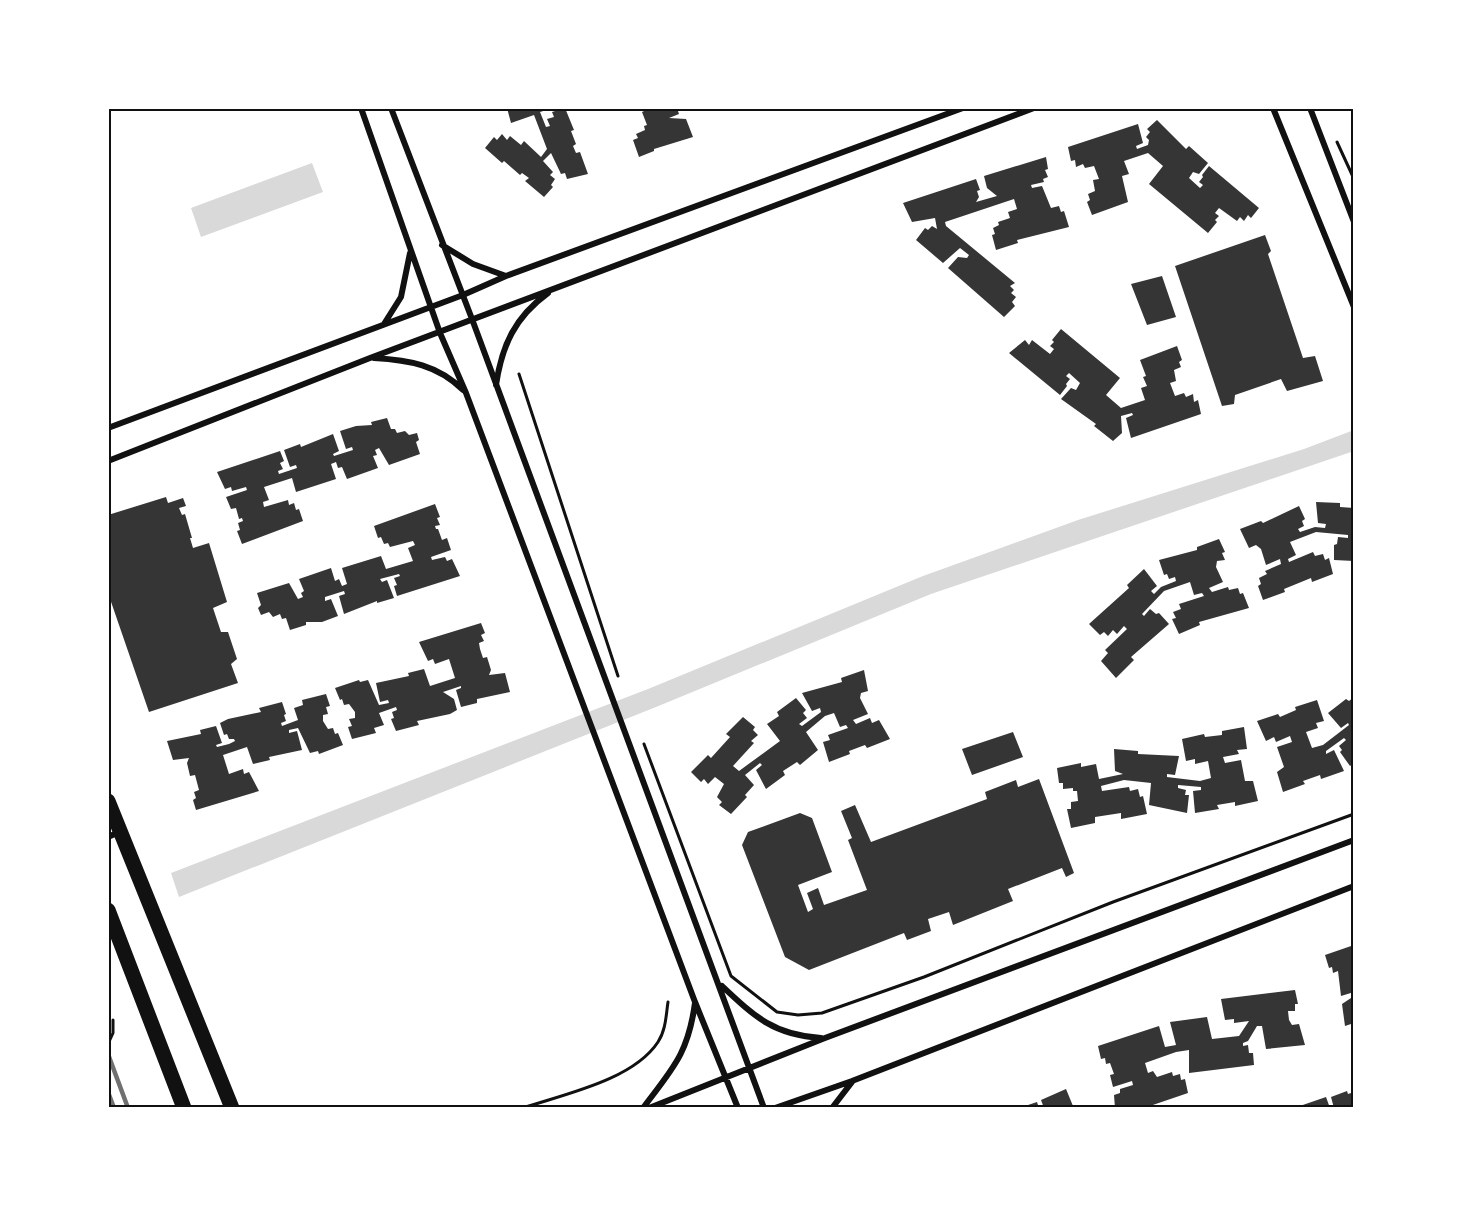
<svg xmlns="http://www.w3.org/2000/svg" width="1462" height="1216" viewBox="0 0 1462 1216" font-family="'DejaVu Sans',sans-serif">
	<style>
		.water { fill: #d9d9d9 }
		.building { fill: #353535 }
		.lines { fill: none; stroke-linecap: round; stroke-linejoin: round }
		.path { stroke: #111; stroke-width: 3 }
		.minor { stroke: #111; stroke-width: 6 }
		.primary { stroke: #111; stroke-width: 15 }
		.rail { stroke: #707070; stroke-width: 4.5 }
		.neatline { fill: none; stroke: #111; stroke-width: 2 }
	</style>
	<rect width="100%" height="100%" fill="#fff"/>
	<path class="water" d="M312,163L323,192L201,237L191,208Z
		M1354,430V451L931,594L656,707L179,897L171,873L648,689L923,576L1078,520L1304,449Z"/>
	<path class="building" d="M507,108H553L540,112L546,127L550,126L547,119L554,117L552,112L565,108L574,130L571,131L576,144L573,146L576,153L580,152L588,174L567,179L565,173L561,174L551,153L543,161L553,172L550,175L555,179L551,185L553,187L544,197L525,181L529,178L522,173L520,175L504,161L502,163L485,148L494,137L497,140L502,134L507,140L510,136L521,145L524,141L541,157L547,149L534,115L511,123Z
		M651,108H677L679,114L669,118L686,119L693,137L654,149V151L639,157L633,140L638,138L636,134L645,130L644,126L647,125L642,112Z
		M1157,120L1186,149L1189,146L1208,163L1199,174L1193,172L1189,178L1200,188L1203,185L1199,182L1203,177L1202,175L1209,166L1259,208L1251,218L1248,215L1244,221L1240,217L1237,221L1219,208L1215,213L1219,216L1215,220L1217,222L1208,233L1149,184L1163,166L1148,153L1124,161L1129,174L1122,176L1128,202L1092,215L1087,202L1090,200L1088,194L1095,191L1093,180L1099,179L1094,166L1085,168L1083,164L1076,167L1075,160L1071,161L1068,147L1138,124L1143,143L1136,146L1137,149L1148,145L1149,140L1146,137L1150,132L1147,129Z
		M1046,157L1048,169L1045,170L1048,177L1043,179L1044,182L1031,185L1032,188L1042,186L1051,208L1059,206L1061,212L1064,211L1069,227L1017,240L1018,243L996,250L992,235L995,234L993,228L999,225L998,222L1010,218L1008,212L1017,209L1014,199L945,222L946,226L1015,283L1010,286L1014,290L1011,293L1016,297L1012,302L1015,306L1004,317L948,268L958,257L967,258L969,255L960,248L943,263L916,240L925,228L928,230L932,226L937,229L935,218L912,222L903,203L976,179L980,190L977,191L979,197L976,202L997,196L987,188L984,176Z
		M1265,235L1271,251L1268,254L1303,358L1315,356L1323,381L1287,391L1281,379L1235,395L1234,404L1222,406L1175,266Z
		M1162,276L1176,317L1147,325L1131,284Z
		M1061,329L1120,378L1106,395L1121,408L1145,400L1141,388L1147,386L1143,377L1146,376L1140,360L1177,346L1182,360L1179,362L1181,367L1174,370L1176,381L1170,383L1175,396L1184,393L1186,397L1193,394L1194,402L1198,400L1201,414L1131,438L1126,418L1133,415L1132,413L1121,416L1122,433L1113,441L1094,426L1096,424L1061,399L1071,388L1076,390L1080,383L1069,373L1066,376L1070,379L1066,384L1067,386L1060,395L1009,353L1025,340L1029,345L1032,340L1050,354L1054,349L1050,346L1054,342L1052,340Z
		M387,418L391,429H395L397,433L405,431L409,435L417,433L419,440L416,442L420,454L389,465L379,448L375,450L377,455L373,456L378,468L347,479L342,467L338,468L336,462L331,464L336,479L296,492L292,478L264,487L269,500L263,502L264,507L288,500L289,505L294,503L296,510L299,509L303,521L242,544L237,531L240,530L238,523L243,521L242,518L239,519L236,508L231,509L226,497L247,490L246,487L232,491L231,487L225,489L217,472L280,451L284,461L280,463L283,469L278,471L279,474L297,468L296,465L290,467L284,450L300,444L301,447L333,434L339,451L333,454L334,456L353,450L352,447L346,449L340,431L356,426L372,425L371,422Z
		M166,497L168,503L183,498L186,506L179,508L182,515L185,514L192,538H190L193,548L209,543L227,602L213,608L221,632H228L237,659L231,664L238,683L149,712L108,593V515Z
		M1316,502L1340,503V507L1354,508V561L1334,560V545L1337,544L1338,537L1348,538V535L1316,532L1290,542L1296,555L1288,559L1289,562L1313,552L1315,556L1323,554L1325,560L1329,558L1333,574L1312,582L1311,578L1284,589L1285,592L1263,600L1258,586L1261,584L1259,578L1267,574L1265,571L1281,564L1280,559L1266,565L1261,549L1256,545L1249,548L1240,529L1261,521L1263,523L1299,506L1305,519L1302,521L1304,526L1298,529L1300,532L1315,527L1325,528L1326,524L1318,523Z
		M435,504L440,517L437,518L440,525L435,526L436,529H438L442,540L447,538L451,550L431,557L432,560L445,557L447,561L452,559L460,576L397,596L394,586L397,585L394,578L400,576L399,574L380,579L382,582L387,580L394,598L377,603V601L344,614L339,596L345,594L344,591L325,597V601L331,599L338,616L322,622H306V625L290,630L286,618L282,619L280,614L273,617L269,612L261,615L258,608L261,605L257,593L289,583L298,599L303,597L301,593L304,591L299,579L331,568L335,581L339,579L342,586L347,584L342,568L381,556L386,569L413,561L408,548L415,545L413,541L390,547L388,543L384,544L381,537L378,538L374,526Z
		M1219,539L1225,552L1222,553L1225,560L1217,561L1216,567L1223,582L1209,588L1212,592L1228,587L1229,590L1238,588L1240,594L1243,593L1249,608L1199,622L1200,625L1179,634L1172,619L1176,618L1173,612L1181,609L1179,604L1204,596L1202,593L1194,595L1190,582L1164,591L1142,614L1144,616L1150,609L1156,614L1159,613L1169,624L1131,657L1134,660L1116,678L1101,661L1108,653L1105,650L1127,629L1124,626L1117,634L1113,630L1108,636L1104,632L1100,635L1089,624L1129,588L1127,585L1144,569L1157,586L1151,591L1154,594L1161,587L1176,581L1175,577L1169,579L1167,574L1164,575L1159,560L1197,550V547Z
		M481,623L485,633L481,635L484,641L479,643L480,649L483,658L487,657L491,670L489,675L505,673L510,692L477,699V703L461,707L456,690L461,688V686L443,692L454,699L457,710L450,714L417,721L419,725L396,731L391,719L394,718L392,712L397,710L396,707L379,713L384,725L374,728L376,733L352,739L348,727L352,726L349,719L355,718V712L349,704L344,705L342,699L340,700L335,688L359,680L360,682L368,680L379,705L389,703L388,700L380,702L376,683L409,676L408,673L424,669L430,686L455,678L449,659L435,664L433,659L428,661L419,642Z
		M864,670L868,691L861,693L860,698L868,714L853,720L856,724L870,718L872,723L879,720L890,739L867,748L865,745L849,751L850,754L829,762L823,742L830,740L828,735L848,728L846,725L840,727L834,713L825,716L806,732L818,750L800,765L797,762L783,771L785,775L766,789L756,770L762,765L760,763L745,775L754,785L745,795L747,797L731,814L719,805L722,802L717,797L724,784L715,777L708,784L704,779L701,782L691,772L708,755L711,758L730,737L726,734L743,717L755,727L753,730L758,735L751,741L754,743L733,766L739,771L780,741L767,724L779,716L777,712L796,698L806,710L803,713L807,718L799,724L802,726L821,712L820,708L812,711L802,693L842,682L841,678Z
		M326,694L330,706L326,707L328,714L323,715V721L328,729L333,728L335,734L338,733L343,745L319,754L318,751L310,753L298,728L289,730V733L297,731L302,750L269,757L270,760L253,764L247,747L223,755L229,774L243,769L244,774L249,772L259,791L196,810L193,800L196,798L194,792L199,790L195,775L190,776L187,763L189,758L173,760L167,741L201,734L200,730L216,726L222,743L216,745L217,747L229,744L235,741L234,739H229L227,734L224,735L220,723L228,719L261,712L259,708L282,702L286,714L284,715L286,721L281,723L282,726L298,720L294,708L303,705L302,700Z
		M1354,697V763L1350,766L1340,752L1342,750L1339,746L1346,740L1344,738L1326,751V754L1334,750L1344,771L1321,779L1320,775L1303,781L1305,784L1283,792L1277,772L1284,767L1277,747L1292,742L1290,736L1276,742L1274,737L1266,741L1257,721L1278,714L1280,717L1296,710L1295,707L1317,700L1324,721L1316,723L1318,728L1306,732L1312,748L1323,745L1349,725L1348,723L1341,728L1328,713L1346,699L1349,701Z
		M1244,727L1247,749L1237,750L1239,754L1223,757L1225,763L1241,760L1245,781H1253L1258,801L1235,806V802L1217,805L1219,809L1195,813L1193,791L1201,790V787L1178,785V788L1186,790L1185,795H1189L1187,813L1149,805L1151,783L1124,780L1101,786L1102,791L1129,787L1130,791L1138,789L1140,797L1143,796L1147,814L1121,819V813L1095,817V823L1071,828L1067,809H1071V802L1078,801L1077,791H1073V788L1063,789V783H1059L1057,768L1081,763V767L1096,764L1099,779L1123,774L1115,771L1114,749L1138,751V754L1179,756L1175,775L1167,774V777L1200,781L1211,778L1208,761L1195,764V759L1186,761L1182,739L1204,734L1205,737L1222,735V731Z
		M1013,732L1023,757L972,775L962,749Z
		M1039,779L1074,873L1066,877L1062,868L1008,889L1013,901L953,925L949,912L928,919L931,931L907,940L904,933L809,970L785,957L742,845L748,832L800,813L812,818L832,872L798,885L808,912L813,909L807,893L818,888L824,905L867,890L848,840L852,838L841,811L855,805L871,842L987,799L985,792L1016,780L1018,787Z
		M1354,945V992L1341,996L1338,971L1333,973L1332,967L1329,968L1325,955Z
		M1295,990L1298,1004H1295V1011H1288L1289,1020L1292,1025L1299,1024L1305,1045L1266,1049L1262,1026H1257L1248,1041L1243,1043V1046L1248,1045L1249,1053H1253L1254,1065L1189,1073V1050L1176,1052L1145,1063L1148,1073L1153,1071L1157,1077L1172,1072L1173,1076L1180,1074L1181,1080L1185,1079L1188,1093L1144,1108H1115L1114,1095L1120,1093V1089L1133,1085L1132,1081L1113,1087L1110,1075L1114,1074L1110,1063L1106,1064L1105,1058L1101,1059L1098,1046L1159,1026L1165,1047L1176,1045L1170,1022L1207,1017L1212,1039L1239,1036L1249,1021L1234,1023V1019L1225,1020L1221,999Z
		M1354,996V1023L1345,1026L1342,1004Z
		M1066,1089L1073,1106L1044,1108L1041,1100Z
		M1347,1091L1348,1094L1354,1092V1108H1334L1331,1097Z
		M1326,1097L1330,1108H1294Z
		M1037,1102L1039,1108H1019Z"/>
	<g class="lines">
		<path class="path" d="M1337,142L1354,179
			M519,374L618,676
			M644,744L731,976L777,1012L798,1015L822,1013L924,977L1113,902L1354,814
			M108,1044L113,1033V1020
			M523,1108C565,1094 633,1080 658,1042C666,1030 666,1015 668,1002"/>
		<path class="minor" d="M361,108L440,333L466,393L695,1002L738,1108
			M391,108L472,319L764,1108
			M1273,108L1354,307
			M1310,108L1354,222
			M442,245L473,264L506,276
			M384,324L401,297L410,253
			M374,358C409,360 438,365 463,390
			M496,385C502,345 515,317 548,293
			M108,428L463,295L506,276L963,108
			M108,461L370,358L1034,108
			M108,837L119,832
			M722,986C755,1017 774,1035 821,1038
			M643,1108C673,1068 688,1054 695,1003
			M649,1108L825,1038L1354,840
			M775,1108L852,1081L1354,886
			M832,1108L852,1082"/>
		<path class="primary" d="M108,801L232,1108
			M108,910L184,1108"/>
		<path class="rail" d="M108,1054L128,1108
			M108,1092L114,1108"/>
	</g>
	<rect width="1462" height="1216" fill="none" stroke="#ffffff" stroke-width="219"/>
	<rect x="110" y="110" width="1242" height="996" class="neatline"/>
</svg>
